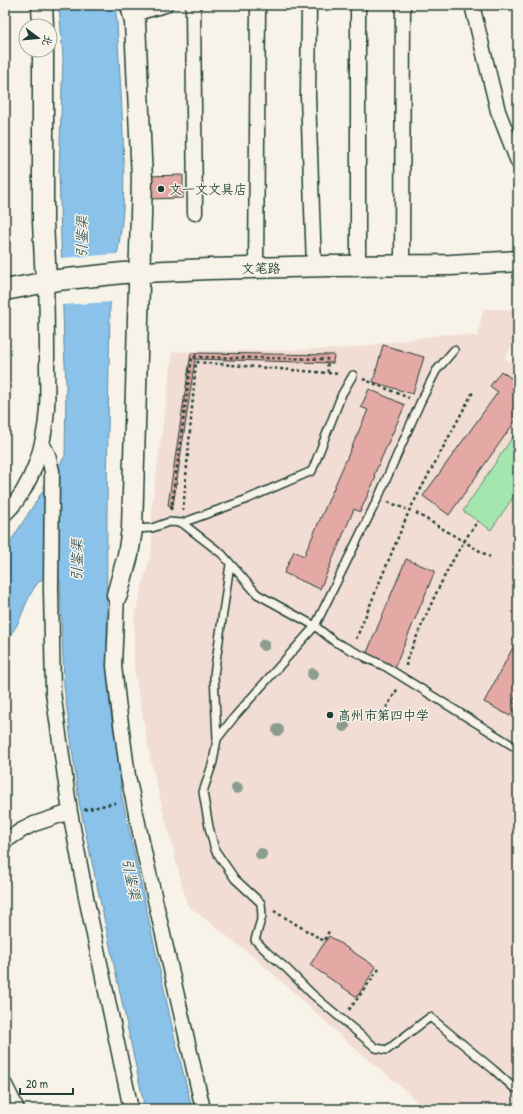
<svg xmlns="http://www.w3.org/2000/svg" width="523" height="1114" viewBox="0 0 523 1114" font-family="'Patrick Hand','LXGW WenKai TC',sans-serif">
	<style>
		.built { fill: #f1ddd4 }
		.green { fill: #a5e5ae; stroke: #629171 }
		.water { fill: #8bc2e9; stroke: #608da1 }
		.pier { fill: #f7f3e8 }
		.building { fill: #e4a9a5; stroke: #1f3d34 }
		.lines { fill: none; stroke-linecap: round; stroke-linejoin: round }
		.lane-casing { stroke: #1f3d34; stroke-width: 10 }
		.street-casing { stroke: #1f3d34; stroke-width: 17 }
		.secondary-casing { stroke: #1f3d34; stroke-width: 23 }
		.path { stroke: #1f3d34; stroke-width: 2.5; stroke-dasharray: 3 3; stroke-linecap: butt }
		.lane { stroke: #f7f3e8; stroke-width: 7 }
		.street { stroke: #f7f3e8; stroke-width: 14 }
		.secondary { stroke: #f7f3e8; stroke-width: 20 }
		.tree { fill: #8b9d8f }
		.poi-dot { fill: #1f3d34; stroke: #f7f3e8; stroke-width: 1.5 }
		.labels { text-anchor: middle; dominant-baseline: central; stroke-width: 3; stroke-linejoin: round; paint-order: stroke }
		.poi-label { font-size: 13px; fill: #1f3d34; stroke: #f7f3e8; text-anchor: start }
		.street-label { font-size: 13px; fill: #1f3d34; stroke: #f7f3e8 }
		.water-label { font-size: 14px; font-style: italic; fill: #355858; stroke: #f7f3e8 }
	</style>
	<rect width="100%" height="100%" fill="#f7f3e8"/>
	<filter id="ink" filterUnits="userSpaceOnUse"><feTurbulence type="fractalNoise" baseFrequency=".025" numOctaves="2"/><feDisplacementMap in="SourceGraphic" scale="8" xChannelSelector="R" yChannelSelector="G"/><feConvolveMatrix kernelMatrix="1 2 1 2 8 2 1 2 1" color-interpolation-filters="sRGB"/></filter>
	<g filter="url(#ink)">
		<path class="built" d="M483,309H512L518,311V335L505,358L518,366V1109H424L405,1090L352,1046L259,961L187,905L151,762L134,668V618L152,548V504L173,352L342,349L447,334L478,336Z"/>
		<path class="green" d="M518,429V490L491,530L463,511Z"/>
		<path class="water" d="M59,5H115L117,22C120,85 126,148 123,210C121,243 112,274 110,307C108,433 105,559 108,685C109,721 122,756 121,793L174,1035L192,1109H145L79,802L64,686L60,580L42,579C29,590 25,609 17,625C13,631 9,637 5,643V550L65,456L66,383L64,345L59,170L63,58Z"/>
		<path class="pier" d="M119,254L113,286L112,302L60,305L59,258Z"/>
		<path class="building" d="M183,175V198L149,199L148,176Z
			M383,345L424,357L413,394L373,382Z
			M191,353H196L173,506L168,505Z
			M196,353L334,355L333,363L195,359Z
			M501,371L518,383V417L449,515L423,496L498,392L490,386Z
			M369,389L405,405L374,475L376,477L360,512L354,509L320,589L284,573L294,551L304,556L368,410L361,407Z
			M406,559L435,571L392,674L363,662Z
			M518,638V693L513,702L517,704L510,716L484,702Z
			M329,936L376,967L357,997L310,965Z"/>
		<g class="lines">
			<g class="lane-casing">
				<path id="lane" d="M182,523L245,500L312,471L342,394L353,375
					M133,529L152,528L169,522L182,523L222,554L257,594L315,626L335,642L386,667L518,749
					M230,564L214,675L217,739L213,762L203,792L209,827L215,850L235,879L261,903L262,916L255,940L268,953L286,968L312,994L376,1048L387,1050L430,1017L494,1070L514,1088L518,1086
					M217,739L235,716L315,626L378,498L420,403L436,371L454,350"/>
			</g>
			<g class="street-casing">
				<path id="street" d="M193,5L195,213
					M309,5L308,96L314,266
					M358,5V266
					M472,5L498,111L518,162
					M133,14L165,5
					M402,265L403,5
					M256,268L258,5
					M42,443L48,455L52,471L51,589L53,692L70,812L87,902L131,1109
					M5,514C32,488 45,445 47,408C48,394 47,379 47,365C47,337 47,310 46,282
					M117,595L114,666L119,709L128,776L145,856L203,1109
					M5,841L22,830L34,824L70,812
					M5,1085L17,1109"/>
			</g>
			<g class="secondary-casing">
				<path id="secondary" d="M42,5L43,26
					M43,50V222L46,282
					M5,290L58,280L123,273L209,269L330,266L451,265L518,261
					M117,595L128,555L132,529L142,180L135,22L131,5"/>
			</g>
			<path class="path" d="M363,379L409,398
				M388,502L406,509
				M171,510L192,357L327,359L328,374
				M183,511L196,362L339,374
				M416,513L490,557
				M356,639L409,511L474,390
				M406,666L407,659C428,611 447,563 478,521
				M380,718L398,688
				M84,810L119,802
				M274,911L324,941L329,931
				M349,1010L379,969"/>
			<use href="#lane" class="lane"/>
			<use href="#street" class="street"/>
			<use href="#secondary" class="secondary"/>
		</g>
		<g class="tree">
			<circle cx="264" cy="645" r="6"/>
			<circle cx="313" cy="674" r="6"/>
			<circle cx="344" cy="726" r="6"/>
			<circle cx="278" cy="730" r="6"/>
			<circle cx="237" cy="788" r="6"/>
			<circle cx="261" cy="854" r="6"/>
		</g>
	</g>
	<g class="poi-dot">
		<circle cx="161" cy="189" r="4"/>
		<circle cx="330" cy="715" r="4"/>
	</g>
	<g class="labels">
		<g class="poi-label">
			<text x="169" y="189">文一文文具店</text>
			<text x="338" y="715">高州市第四中学</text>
		</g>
		<g class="street-label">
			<text transform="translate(261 268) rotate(-1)">文笔路</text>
		</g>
		<g class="water-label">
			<text transform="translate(81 237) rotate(-89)">引鉴渠</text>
			<text transform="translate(76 560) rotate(-89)">引鉴渠</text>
			<text transform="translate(132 879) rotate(78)">引鉴渠</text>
		</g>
	</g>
	<rect width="523" height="1114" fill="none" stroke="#f7f3e8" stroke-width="20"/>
	<rect x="10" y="10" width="503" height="1094" fill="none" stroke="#1f3d34" stroke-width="1.5" filter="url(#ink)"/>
	<g transform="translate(38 38) rotate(106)"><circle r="19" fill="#f7f3e8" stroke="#a1aaa0"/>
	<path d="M0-3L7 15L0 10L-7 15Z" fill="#1f3d34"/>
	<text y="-6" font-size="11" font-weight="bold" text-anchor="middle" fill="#1f3d34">北</text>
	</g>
	<path d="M20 1088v6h53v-6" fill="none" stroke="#1f3d34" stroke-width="2"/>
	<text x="26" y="1088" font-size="12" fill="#1f3d34" stroke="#f7f3e8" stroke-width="3" paint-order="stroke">20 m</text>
</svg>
